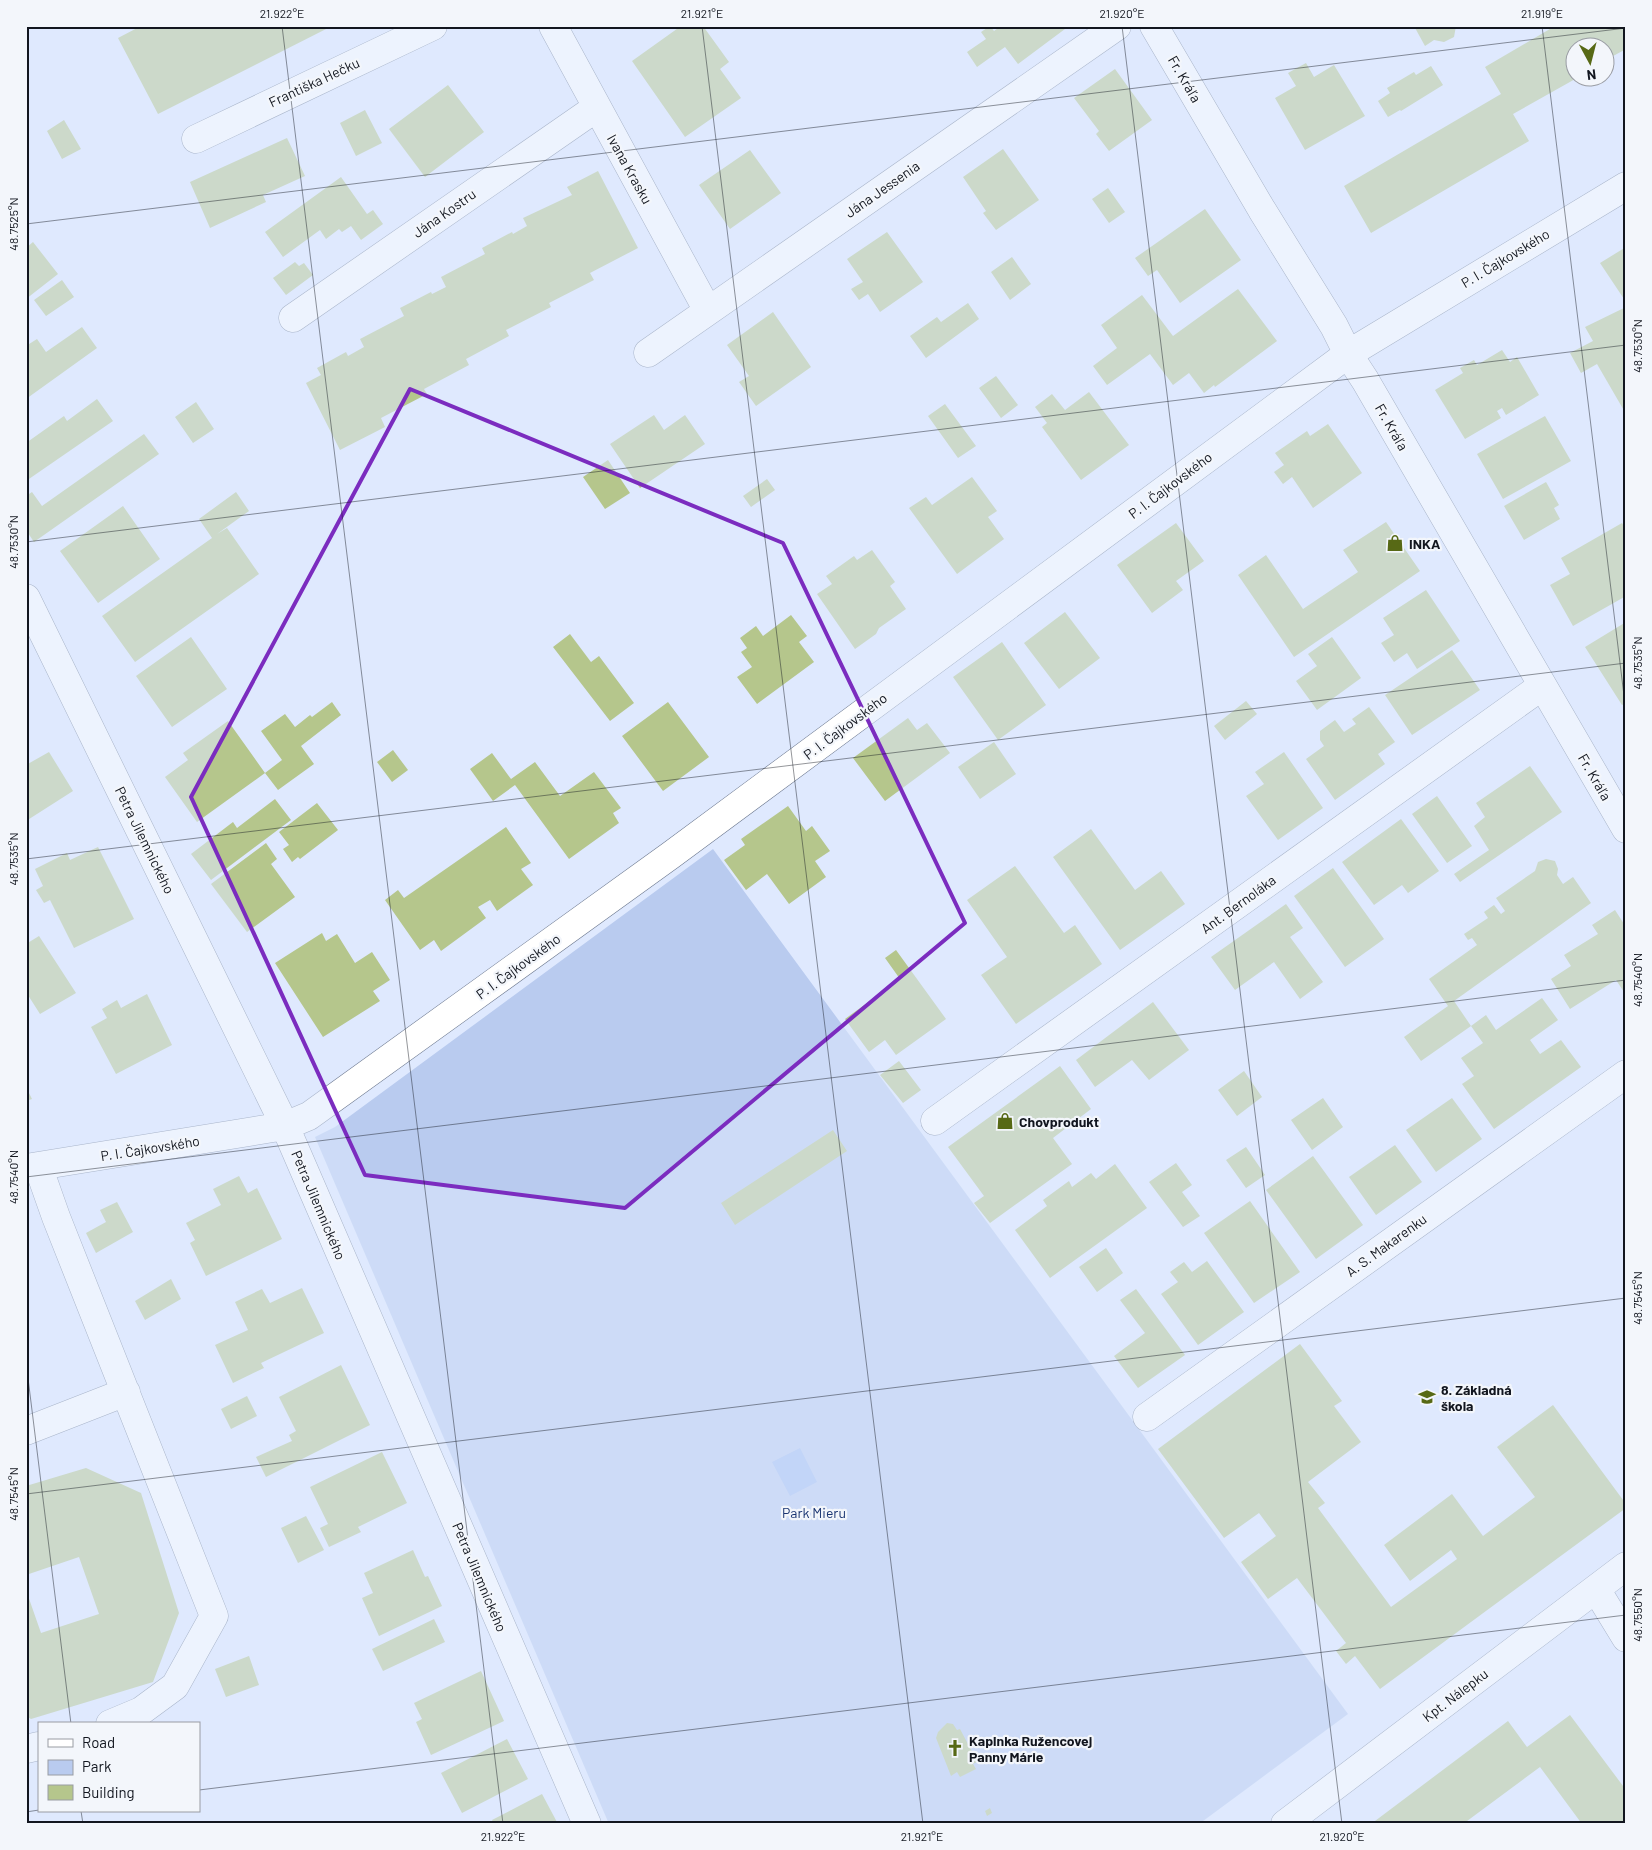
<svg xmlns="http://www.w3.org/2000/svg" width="1652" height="1850" viewBox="0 0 1652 1850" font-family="Barlow,sans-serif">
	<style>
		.green { fill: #b9cbef }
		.water { fill: #a1bcf1 }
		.building { fill: #b5c68c }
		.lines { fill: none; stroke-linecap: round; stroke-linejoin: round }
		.minor-casing { stroke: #6a768d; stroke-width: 29 }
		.minor { stroke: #fff; stroke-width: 28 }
		.marked { fill: none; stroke: #7b2cbf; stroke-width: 4; stroke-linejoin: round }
		.ticks { fill: none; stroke: #12161f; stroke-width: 1; stroke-opacity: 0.45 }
		.labels { text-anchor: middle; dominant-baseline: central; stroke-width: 4.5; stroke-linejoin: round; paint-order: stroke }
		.street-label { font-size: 14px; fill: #12161f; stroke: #f3f6fb }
		.poi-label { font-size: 14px; font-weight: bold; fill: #12161f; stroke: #f3f6fb; text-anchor: start }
		.park-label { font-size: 14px; fill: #193471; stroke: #f3f6fb }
		.neatline { fill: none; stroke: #12161f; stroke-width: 2 }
		.ticks-label { font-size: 12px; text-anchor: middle; fill: #12161f }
	</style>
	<rect width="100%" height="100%" fill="#dfe9fe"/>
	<path class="green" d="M713,849L1348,1714L1199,1824H609L315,1137L335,1127Z"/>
	<path class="water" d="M800,1448L817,1482L790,1496L772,1462Z"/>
	<path class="building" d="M141,26H332L158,114L118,38Z
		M681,26H703L729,62L720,69L741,98L685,137L632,61Z
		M990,26L994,31L1001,26H1069L1018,64L1005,47L977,67L967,52L986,39L981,32Z
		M1414,26H1456L1454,37L1444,42L1434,40L1425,46Z
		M1555,26H1626V49L1604,61V48H1574V78H1577L1513,114L1529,141L1371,233L1344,186L1501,94L1485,67Z
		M1306,63L1314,77L1334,65L1365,116L1305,150L1275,98L1296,86L1288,73Z
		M1431,66L1443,85L1401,111L1400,110L1388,117L1378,101L1390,93L1387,88L1414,72L1416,75Z
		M1115,69L1152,120L1109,151L1096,134L1099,131L1074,98Z
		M448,85L484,132L425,177L389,129Z
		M365,110L382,143L356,156L340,123Z
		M64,120L81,149L62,159L47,131Z
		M287,138L305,176L263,195L266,202L210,228L190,182Z
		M1003,149L1039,200L996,230L983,213L986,211L963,177Z
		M750,150L781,193L730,229L699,185Z
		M598,171L638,248L590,273L594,280L549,303L551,307L506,330L509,336L466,359L469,365L424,389L427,394L381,418L385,427L340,450L306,383L321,375L317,368L346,352L348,356L364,347L360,339L404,316L400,308L431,292L432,294L446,287L441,277L485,254L482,248L512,232L513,234L527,226L523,218L572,195L567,187Z
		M341,177L367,214L373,210L383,224L361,240L351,226L342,232L339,229L326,239L320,230L283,257L265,232Z
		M1108,188L1125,212L1109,223L1092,199Z
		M1205,209L1241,260L1180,303L1157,270L1148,276L1135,258Z
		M887,232L923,282L880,312L868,294L859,300L851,289L863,282L847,259Z
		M33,242L58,274L26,299V248Z
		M1626,247V302L1600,263Z
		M1012,257L1031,284L1010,300L991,272Z
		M295,262L299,266L304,263L313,275L286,295L273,278Z
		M62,280L74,297L46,316L34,300Z
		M1238,289L1277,341L1215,387L1214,385L1204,393L1189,373L1173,385L1150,354L1107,385L1093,366L1117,348L1101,325L1142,295L1173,336Z
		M968,303L979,319L926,358L910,336L937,317L941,322Z
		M1626,307V414L1597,364L1581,373L1570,353L1593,341L1585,327Z
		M773,312L811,367L756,406L739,382L749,376L727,345Z
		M82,327L97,348L26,399V346L37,339L46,352Z
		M1502,350L1510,362L1517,357L1539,395L1506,415L1502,408L1497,411L1501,418L1465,439L1435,390L1463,373L1460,368L1474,360L1477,365Z
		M996,376L1018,405L1001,418L979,388Z
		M1089,392L1129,445L1081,480L1042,427L1047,423L1035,407L1052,394L1065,410Z
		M97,399L113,421L26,481V443L64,416L67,421Z
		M196,402L214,429L193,443L175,417Z
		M945,404L976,446L958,458L928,416Z
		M654,415L664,430L685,415L705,444L640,488L610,444Z
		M1545,416L1571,461L1503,499L1477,454Z
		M1328,424L1362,473L1313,508L1292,477L1283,484L1274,472L1284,465L1275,453L1307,431L1310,436Z
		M144,434L159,454L34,542L26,530V496L32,492L42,506Z
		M608,460L630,493L605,509L583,477Z
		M972,477L997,511L988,517L1004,539L957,574L909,508L926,497L932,505Z
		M767,479L775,490L751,507L743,496Z
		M1546,482L1559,505L1554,508L1560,519L1524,540L1504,506Z
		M236,492L249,511L217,534L227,528L259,574L135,662L102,616L212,538L199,519Z
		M123,506L160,559L98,603L60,551Z
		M1386,522L1420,571L1294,657L1238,575L1266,555L1303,609L1358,572L1343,550Z
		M1176,523L1204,561L1176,581L1183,590L1152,613L1117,565Z
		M1622,523L1626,530V596L1573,626L1550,585L1570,574L1561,558Z
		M872,550L895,582L890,586L906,609L879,628L876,634L855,649L817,594L832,584L826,576L854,556L857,560Z
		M1426,590L1460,641L1417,669L1407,653L1394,662L1381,643L1394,635L1383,618Z
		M1065,612L1100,658L1059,689L1024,643Z
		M791,615L807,636L799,642L814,662L757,704L737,677L752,667L741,652L747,648L740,638L756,626L763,636Z
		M1626,622V703L1622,705L1585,647Z
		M570,634L591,662L599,656L634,703L610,721L553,647Z
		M191,637L227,689L172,727L136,676Z
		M1332,637L1361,678L1317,710L1296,681L1317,666L1308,654Z
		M1002,642L1046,705L998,740L953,677Z
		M1452,650L1480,690L1412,735L1385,695Z
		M1246,701L1257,714L1225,740L1214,726Z
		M332,702L341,715L301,746L314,764L278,790L265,773L282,760L261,731L285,714L295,727L310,715L312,717Z
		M668,702L709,757L663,791L622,736Z
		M1369,707L1395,742L1378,754L1385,764L1335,800L1306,759L1324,746L1320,740V731L1335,720L1344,732L1356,724L1352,719Z
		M908,718L917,730L927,723L950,753L885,801L853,758Z
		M228,721L265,773L197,822L165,777L188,760L183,753Z
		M994,742L1016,774L980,799L958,767Z
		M393,750L408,770L392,782L377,762Z
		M49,752L73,791L26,821V765Z
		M1284,752L1323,808L1278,840L1246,796L1264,784L1255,772Z
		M492,753L511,779L535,762L560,796L594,772L621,808L613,813L619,823L569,859L515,785L493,801L470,769Z
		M1530,766L1562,812L1460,882L1454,874L1489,850L1474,826L1485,817L1476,803Z
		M1437,796L1472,846L1447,863L1412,814Z
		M275,799L291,820L211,880L191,854L233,822L237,828Z
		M317,803L338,830L300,859L298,857L292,862L283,849L289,845L279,832Z
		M788,806L806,831L812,826L830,851L815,861L826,877L789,904L767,874L746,890L724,860L745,845L741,839Z
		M1401,819L1439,871L1408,893L1402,885L1374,905L1342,862Z
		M506,827L531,863L521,869L533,885L497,911L490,900L478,907L486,918L441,951L434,940L420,950L385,900L398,890L404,898Z
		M1091,829L1135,890L1161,871L1185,904L1120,950L1053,857Z
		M266,843L277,859L271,864L295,897L247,932L211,884Z
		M98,847L134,919L74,948L50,900L44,903L36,890L43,886L35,869L67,853L70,860Z
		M1546,859L1555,861L1558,869L1557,875L1563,884L1573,877L1591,903L1454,1001L1471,1026L1421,1061L1404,1037L1448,1006L1429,979L1477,945L1472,938L1468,940L1464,934L1488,918L1484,912L1494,905L1501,914L1505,911L1496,898L1535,871L1538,862Z
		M1015,866L1064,933L1075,925L1102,964L1016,1024L981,975L1007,957L967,900Z
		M1333,868L1384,939L1345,967L1294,896Z
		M1286,904L1303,928L1290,937L1323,982L1300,999L1274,962L1235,990L1211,957Z
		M1615,910L1626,927V995L1616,980L1570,1009L1551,979L1571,966L1564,955L1598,934L1592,925Z
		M322,933L326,941L337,934L355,963L372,952L390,980L373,991L380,1001L323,1037L275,963Z
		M39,936L76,993L40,1014L26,992V944Z
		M896,950L946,1019L896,1055L885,1040L869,1052L845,1019L900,979L885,958Z
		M147,994L172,1045L116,1074L91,1027L107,1018L102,1009L117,1000L121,1008Z
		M1542,998L1558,1020L1530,1040L1540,1054L1561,1040L1581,1067L1494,1129L1462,1084L1474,1076L1461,1058L1483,1043L1471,1026L1486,1015L1496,1030Z
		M1153,1002L1189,1050L1149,1080L1132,1060L1095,1087L1076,1060Z
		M899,1061L921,1090L903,1103L880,1075Z
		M1060,1066L1091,1109L1053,1138L1072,1164L990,1223L974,1203L984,1196L948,1147Z
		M1244,1071L1262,1097L1237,1116L1218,1090Z
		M26,1087L32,1099L26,1101Z
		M1323,1098L1343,1127L1312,1150L1291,1120Z
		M1452,1098L1482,1139L1436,1172L1406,1130Z
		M833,1130L847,1151L735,1225L721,1203Z
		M1395,1145L1422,1182L1376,1215L1349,1177Z
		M1246,1147L1265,1175L1246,1188L1226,1160Z
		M1313,1156L1363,1225L1316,1259L1266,1190Z
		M1176,1163L1192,1185L1182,1192L1200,1216L1183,1227L1149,1182Z
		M1115,1164L1147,1208L1050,1278L1015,1230L1047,1206L1043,1200L1069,1181L1072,1187L1091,1173L1096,1179Z
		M239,1176L248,1193L257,1188L282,1239L206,1276L190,1243L195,1240L186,1223L221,1205L213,1189Z
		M1250,1201L1300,1272L1254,1303L1204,1233Z
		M117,1202L133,1232L96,1253L86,1233L106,1222L100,1210Z
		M1106,1248L1123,1273L1097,1292L1079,1267Z
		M1207,1261L1244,1312L1198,1345L1161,1294L1178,1282L1170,1272L1184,1262L1192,1272Z
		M171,1279L181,1299L145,1320L135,1301Z
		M302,1288L324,1333L261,1363L264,1368L233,1383L215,1345L248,1330L235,1302L262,1289L270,1303Z
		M1136,1289L1185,1355L1138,1388L1114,1356L1145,1333L1120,1300Z
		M1300,1344L1342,1401L1334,1406L1361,1442L1308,1482L1325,1503L1318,1508L1391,1607L1457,1559L1451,1550L1410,1581L1384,1545L1452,1494L1483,1536L1535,1497L1497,1447L1553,1405L1626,1504V1508L1380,1689L1355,1656L1346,1664L1336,1651L1346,1643L1297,1578L1268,1599L1241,1562L1276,1536L1259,1513L1224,1538L1158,1449Z
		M341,1365L370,1425L266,1477L256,1457L292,1441L289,1435L296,1431L279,1397Z
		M247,1396L257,1416L231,1429L221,1409Z
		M382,1452L407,1503L358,1527L361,1532L329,1547L320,1528L328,1524L310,1487Z
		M86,1468L141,1493L179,1613L153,1682L31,1719L26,1716V1590L41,1633L99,1614L79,1557L26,1575V1486Z
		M306,1516L324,1550L298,1563L281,1528Z
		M413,1550L425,1577L428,1576L442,1606L379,1636L362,1598L373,1593L364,1573Z
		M434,1619L445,1642L383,1671L372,1649Z
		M249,1656L259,1685L226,1697L215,1669Z
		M481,1671L504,1721L431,1755L416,1722L422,1719L414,1703Z
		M1570,1715L1626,1790V1824H1582L1540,1767L1463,1824H1371L1508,1721L1527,1747Z
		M947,1723L953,1724L957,1730L960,1729L976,1759L977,1757L979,1761L973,1764L976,1769L960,1777L957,1772L951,1776L936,1738L938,1732Z
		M507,1739L528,1779L462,1813L441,1773Z
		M542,1794L558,1824H494L492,1820Z
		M990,1808L992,1813L987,1816L985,1811Z"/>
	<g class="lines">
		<g class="minor-casing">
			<path id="minor" d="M553,26L708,311
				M1154,26L1262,210L1334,326L1348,354L1365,380L1626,829
				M196,139L433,26
				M293,318L596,108
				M648,353L1117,26
				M26,598L285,1126L587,1824
				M935,1121L1542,686
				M38,1166L56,1217L214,1616L175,1686L141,1711L110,1724
				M26,1168L285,1126L309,1116L671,855L1348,354L1626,186
				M1147,1417L1626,1074
				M26,1431L126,1392
				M1596,1589L1626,1638
				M26,1749L39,1746
				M1285,1824L1626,1566"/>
		</g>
		<use href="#minor" class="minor"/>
	</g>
	<path d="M0 0H1652V1850H0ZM410,389L783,543L965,923L625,1208L365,1175L191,797Z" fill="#dfe9fe" fill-opacity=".55" fill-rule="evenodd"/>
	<path class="marked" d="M410,389L783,543L965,923L625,1208L365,1175L191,797Z"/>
	<path class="ticks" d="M282,26L503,1824M702,26L923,1824M1122,26L1342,1824M1542,26L1626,712M26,224L1626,28M26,542L1626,345M26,859L1626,663M26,1177L1626,980M26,1362L71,1724M26,1494L1626,1298M199,1790L1626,1615M81,1811L83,1824M26,1812L39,1810"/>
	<defs>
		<g id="shop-bare" transform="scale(1.35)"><path d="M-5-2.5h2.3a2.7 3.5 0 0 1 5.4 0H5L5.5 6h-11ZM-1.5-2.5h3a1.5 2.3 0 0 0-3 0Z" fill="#576915" stroke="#f3f6fb" stroke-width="2.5" paint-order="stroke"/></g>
		<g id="school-bare" transform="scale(1.35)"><path d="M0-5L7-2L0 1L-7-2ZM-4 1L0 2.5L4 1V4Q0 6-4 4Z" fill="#576915" stroke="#f3f6fb" stroke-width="2.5" paint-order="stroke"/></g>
		<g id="church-bare" transform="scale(1.35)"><path d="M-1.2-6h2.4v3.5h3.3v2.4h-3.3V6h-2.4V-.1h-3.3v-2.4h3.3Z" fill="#576915" stroke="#f3f6fb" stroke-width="2.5" paint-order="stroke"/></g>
	</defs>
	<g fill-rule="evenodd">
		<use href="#shop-bare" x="1395" y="543"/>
		<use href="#shop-bare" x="1005" y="1121"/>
		<use href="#school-bare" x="1427" y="1397"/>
		<use href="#church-bare" x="955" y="1748"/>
	</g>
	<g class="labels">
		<g class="street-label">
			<text transform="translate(1185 79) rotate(60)">Fr. Kráľa</text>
			<text transform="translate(314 82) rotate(-25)">Františka Hečku</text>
			<text transform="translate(630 169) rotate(61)">Ivana Krasku</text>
			<text transform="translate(882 189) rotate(-35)">Jána Jessenia</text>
			<text transform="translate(444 213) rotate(-35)">Jána Kostru</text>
			<text transform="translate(1505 258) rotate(-31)">P. I. Čajkovského</text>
			<text transform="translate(1392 427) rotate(60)">Fr. Kráľa</text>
			<text transform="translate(1170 485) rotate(-37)">P. I. Čajkovského</text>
			<text transform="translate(845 726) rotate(-37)">P. I. Čajkovského</text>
			<text transform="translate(1595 777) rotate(60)">Fr. Kráľa</text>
			<text transform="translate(145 840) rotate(64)">Petra Jilemnického</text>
			<text transform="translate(1238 904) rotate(-36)">Ant. Bernoláka</text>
			<text transform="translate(518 966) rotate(-36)">P. I. Čajkovského</text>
			<text transform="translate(150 1148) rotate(-9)">P. I. Čajkovského</text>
			<text transform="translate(319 1205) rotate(67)">Petra Jilemnického</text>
			<text transform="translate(1386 1245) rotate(-36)">A. S. Makarenku</text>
			<text transform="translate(480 1577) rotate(67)">Petra Jilemnického</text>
			<text transform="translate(1455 1695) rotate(-37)">Kpt. Nálepku</text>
		</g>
		<g class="poi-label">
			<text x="1409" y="543">INKA</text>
			<text x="1019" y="1121">Chovprodukt</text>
			<text x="1441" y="1389">8. Základná<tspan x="1441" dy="16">škola</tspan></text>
			<text x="969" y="1740">Kaplnka Ružencovej<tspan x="969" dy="16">Panny Márie</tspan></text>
		</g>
		<g class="park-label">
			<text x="814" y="1512">Park Mieru</text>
		</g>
	</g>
	<rect width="1652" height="1850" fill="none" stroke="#f3f6fb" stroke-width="55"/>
	<rect x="38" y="1722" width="162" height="90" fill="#f3f6fb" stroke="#999ca3"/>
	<rect x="48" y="1739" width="25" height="8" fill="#ffffff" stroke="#999ca3"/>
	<text x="82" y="1748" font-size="15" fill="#12161f">Road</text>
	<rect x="48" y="1760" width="25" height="15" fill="#b9cbef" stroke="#999ca3"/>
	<text x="82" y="1772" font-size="15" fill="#12161f">Park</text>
	<rect x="48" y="1785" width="25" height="15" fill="#b5c68c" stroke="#999ca3"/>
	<text x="82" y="1798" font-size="15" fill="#12161f">Building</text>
	<g transform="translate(1590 62) rotate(173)"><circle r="24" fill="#f3f6fb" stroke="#999ca3"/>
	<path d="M0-4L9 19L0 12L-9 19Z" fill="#576915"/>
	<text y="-8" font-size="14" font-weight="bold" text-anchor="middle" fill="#12161f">N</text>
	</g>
	<rect x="28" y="28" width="1596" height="1794" class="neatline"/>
	<g class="ticks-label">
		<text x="282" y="18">21.922°E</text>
		<text x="702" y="18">21.921°E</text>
		<text x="1122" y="18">21.920°E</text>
		<text x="1542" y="18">21.919°E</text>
		<text transform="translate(14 224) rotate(-90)" y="4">48.7525°N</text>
		<text transform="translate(1638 346) rotate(-90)" y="4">48.7530°N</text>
		<text transform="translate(14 542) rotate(-90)" y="4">48.7530°N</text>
		<text transform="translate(1638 663) rotate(-90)" y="4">48.7535°N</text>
		<text transform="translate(14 859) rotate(-90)" y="4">48.7535°N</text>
		<text transform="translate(1638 980) rotate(-90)" y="4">48.7540°N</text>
		<text transform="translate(14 1177) rotate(-90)" y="4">48.7540°N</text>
		<text transform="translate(1638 1298) rotate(-90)" y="4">48.7545°N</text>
		<text transform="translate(14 1494) rotate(-90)" y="4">48.7545°N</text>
		<text transform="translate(1638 1615) rotate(-90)" y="4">48.7550°N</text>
		<text x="503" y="1841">21.922°E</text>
		<text x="922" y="1841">21.921°E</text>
		<text x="1342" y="1841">21.920°E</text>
	</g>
</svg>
